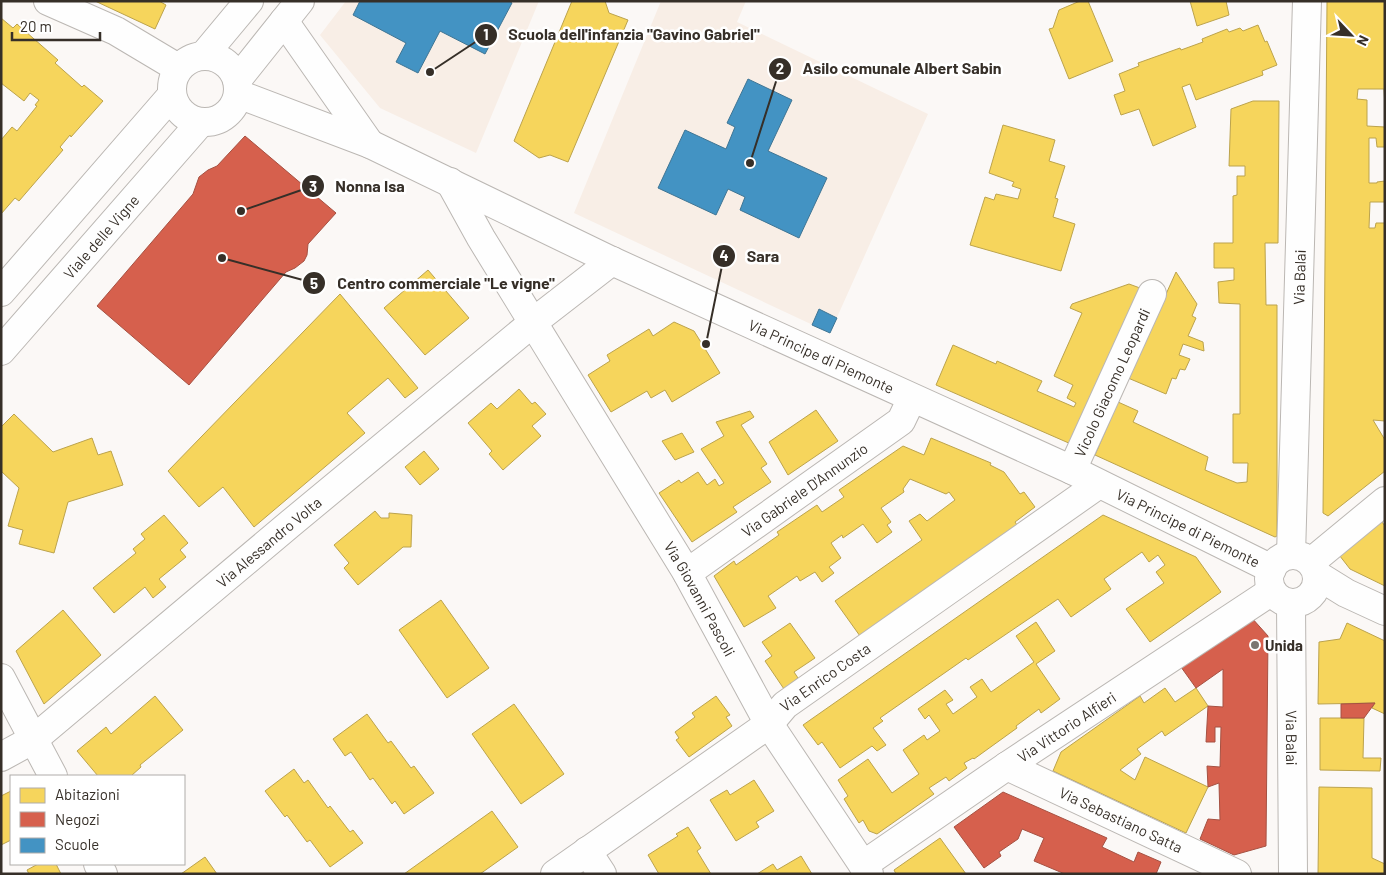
<svg xmlns="http://www.w3.org/2000/svg" width="1386" height="875" viewBox="0 0 1386 875" font-family="Barlow,sans-serif">
	<style>
		.built { fill: #f8eee6 }
		.homes { fill: #f6d55c; stroke: #bca34c }
		.shops { fill: #d6604d; stroke: #a65142 }
		.schools { fill: #4393c3; stroke: #3f7594 }
		.lines { fill: none; stroke-linecap: round; stroke-linejoin: round }
		.street-casing { stroke: #bbb7b3; stroke-width: 30 }
		.secondary-casing { stroke: #bbb7b3; stroke-width: 30 }
		.street { stroke: #fefefe; stroke-width: 28 }
		.secondary { stroke: #fefefe; stroke-width: 28 }
		.poi-dot { fill: #7b7570; stroke: #fff; stroke-width: 2 }
		.labels { text-anchor: middle; dominant-baseline: central; stroke-width: 5; stroke-linejoin: round; paint-order: stroke }
		.street-label { font-size: 15px; fill: #362f28; stroke: #fff }
		.poi-label { font-size: 15px; font-weight: bold; fill: #362f28; stroke: #fff; text-anchor: start }
		.leader { fill: none; stroke: #362f28; stroke-width: 2 }
		.callout-dot { fill: #362f28; stroke: #fff; stroke-width: 2 }
		.mark-label { font-size: 15px; text-anchor: middle; font-weight: bold; fill: #fff }
		.callout-label { font-size: 16px; text-anchor: middle; font-weight: bold; fill: #362f28; stroke: #fff; stroke-width: 5; stroke-linejoin: round; paint-order: stroke }
	</style>
	<rect width="100%" height="100%" fill="#fbf8f6"/>
	<path class="built" d="M346,1H539L476,153L380,108L320,35Z
		M661,1H746L737,22L928,114L830,333L574,213Z"/>
	<path class="homes" d="M95,1H159L166,5L155,29Z
		M572,1H605L609,13L628,20L568,162L550,155L539,158L514,141Z
		M1080,1H1088L1113,61L1069,79L1049,29L1053,28L1059,10Z
		M1190,1H1226L1229,15L1197,26Z
		M1327,1H1385V107L1384,89H1358L1357,99L1367,100V126L1385,127V147H1377L1376,138H1369V183H1377V182L1385,181V202H1370L1369,228H1375L1376,223H1385V421L1373,420L1385,440V471L1328,516L1323,513Z
		M1,18L13,28L17,24L58,60L55,63L82,87L84,85L103,101L71,137L70,135L60,147L63,150L19,201L15,198L1,214V140L12,127L17,131L37,106L35,105L39,100L30,93L24,101L1,83Z
		M1258,25L1265,42L1267,41L1277,65L1262,71L1263,75L1196,100L1190,84L1182,87L1196,127L1153,146L1139,109L1121,115L1114,95L1125,91L1119,74L1139,66L1138,63L1180,48L1181,50L1203,42L1202,39L1227,29L1229,32L1240,28L1243,31Z
		M1253,101H1279L1278,243H1265L1266,305H1277V536L1275,537L1095,455L1118,402L1138,411L1133,422L1208,457L1205,470L1237,483L1247,482L1248,463H1233V414H1240V304L1219,303L1218,282L1234,280V268H1214V243H1233V196L1237,195V176H1245V166H1229L1231,109Z
		M1003,125L1055,140L1049,161L1065,166L1055,198L1058,199L1053,217L1075,224L1061,271L970,245L985,197L994,200L996,194L1018,199L1021,189L1012,186L1014,182L989,173Z
		M428,270L469,318L425,355L384,308Z
		M1176,272L1197,304L1192,316L1196,318L1188,336L1203,342L1204,351L1183,344L1179,355L1190,359L1185,370L1180,369L1176,379L1172,378L1166,394L1128,378Z
		M1129,284L1140,288L1071,444L936,385L953,345L996,364L997,361L1042,381L1037,391L1074,407L1076,403L1067,398L1073,385L1054,376L1082,313L1070,308L1072,304Z
		M340,294L418,388L405,398L388,378L347,413L365,433L254,527L223,487L199,507L168,471Z
		M674,322L694,331L720,373L672,402L665,390L651,398L647,391L611,412L588,375L610,361L607,355L649,329L653,336Z
		M519,389L532,404L535,402L546,414L532,426L541,436L503,470L489,454L492,451L468,423L491,403L497,409Z
		M816,410L838,441L788,475L769,442Z
		M750,411L754,417L741,425L767,464L761,468L771,482L733,507L737,512L692,542L659,493L679,480L681,483L698,472L707,485L715,479L719,486L724,483L701,449L724,436L716,422Z
		M14,414L53,452L92,438L98,455L111,451L123,485L68,502L54,553L19,544L23,530L8,526L19,488L1,471V427Z
		M682,433L694,452L675,460L662,441Z
		M931,438L991,463L990,465L1004,472L1020,494L1024,492L1035,507L1015,522L1017,525L860,636L835,601L922,540L909,521L920,514L927,521L955,500L949,492L946,494L910,479L903,489L904,492L881,508L891,522L887,525L892,532L877,543L863,524L843,538L842,535L831,543L841,558L829,567L834,573L822,582L815,572L800,581L797,576L768,596L776,608L744,627L714,576L734,561L736,565L779,535L777,532L817,505L822,512L844,497L839,490L903,446L924,455Z
		M424,451L439,469L420,485L405,467Z
		M375,511L381,518H389V513L412,515L411,547H403L358,585L344,568L349,563L334,545Z
		M164,515L188,543L180,550L186,557L159,579L166,587L153,598L145,587L114,613L93,588L136,553L133,549L145,539L141,534Z
		M1103,515L1196,557L1221,592L1150,642L1126,609L1164,583L1156,572L1165,565L1158,555L1149,562L1142,552L1104,579L1111,589L1071,617L1058,599L968,660L966,658L880,718L883,721L873,728L886,745L877,751L872,746L840,768L822,742L818,745L803,725Z
		M1378,517L1385,526V586L1350,569L1336,551Z
		M441,600L489,668L447,698L399,630Z
		M63,610L101,655L44,704L16,651Z
		M1036,622L1055,651L1036,664L1060,699L1041,713L1039,709L1016,726L1017,728L974,759L973,758L964,763L967,768L949,781L946,777L929,788L934,794L877,834L869,831L863,820L859,823L844,799L848,796L838,780L868,759L892,793L919,774L903,750L924,735L927,740L940,731L929,715L925,719L918,709L945,690L953,700L946,704L953,714L977,697L970,687L982,679L991,692L1034,662L1016,636Z
		M790,623L815,658L794,672L798,678L784,689L765,661L772,656L762,642Z
		M1347,623L1385,641V714L1372,708L1375,703L1318,704L1319,642L1340,639Z
		M1165,688L1175,702L1196,688L1208,706L1165,736L1162,731L1137,749L1141,754L1120,770L1135,780L1145,757L1208,787L1186,833L1053,771L1061,752L1140,696L1144,703Z
		M155,696L183,730L140,765L141,767L131,776H98L77,751L106,727L111,734Z
		M716,696L730,715L726,717L732,726L689,757L676,740L679,738L675,732L695,717L692,713Z
		M514,704L564,774L521,804L472,734Z
		M367,714L388,743L391,741L411,768L414,766L434,793L404,814L395,801L392,804L373,778L370,780L351,752L345,756L333,739Z
		M1320,718H1364L1363,758H1381L1380,771L1320,770Z
		M294,769L304,783L308,780L328,808L330,806L350,832L353,830L363,843L330,867L310,840L307,842L287,815L285,817L265,791Z
		M754,780L774,811L756,822L759,827L736,841L710,800L727,790L730,795Z
		M1319,787L1372,788V858L1385,864V874H1318Z
		M11,791V840L1,845V796Z
		M492,811L518,847L480,874H404Z
		M688,827L701,848L697,851L711,874H659L648,855L678,836L676,834Z
		M940,838L966,874H896L894,870Z
		M801,856L812,874H757L773,864L777,870Z
		M205,857L217,874H181Z
		M38,864H56L61,874H29L27,870Z"/>
	<path class="shops" d="M245,136L336,213L308,244L307,255L304,261L295,268L286,272L189,385L97,306L193,194L199,177L208,170L217,166Z
		M1251,617L1268,636L1266,846L1234,855L1200,839L1208,819L1220,820L1219,783L1208,787L1207,766L1220,767L1221,727H1215V742H1206L1208,706L1223,707V669L1196,688L1181,667Z
		M1375,703L1364,718H1341V704Z
		M1003,792L1107,838L1102,847L1134,862L1138,852L1161,862L1156,874H1065L1034,861L1044,838L1022,829L1018,839L999,852L1001,856L984,868L954,827Z"/>
	<path class="schools" d="M360,1H509L512,3L485,54L440,31L418,73L396,62L406,43L353,15Z
		M748,79L792,100L768,151L827,178L799,238L740,210L745,197L728,189L716,215L658,188L685,130L726,149L735,127L727,123Z
		M819,309L837,318L830,333L812,325Z"/>
	<g class="lines">
		<g class="street-casing">
			<g id="street">
				<path d="M48,1L116,31L178,68"/>
				<path id="s1" d="M450,182L481,238L687,573L769,724L869,874"/>
				<path id="s2" d="M1072,470L1152,294"/>
				<path d="M1311,562L1385,501"/>
				<path id="s3" d="M687,573L901,421L912,398"/>
				<path d="M1,678L53,776"/>
				<path id="s4" d="M1,757L34,739L291,523L541,316L612,261"/>
				<path id="s5" d="M1007,766L1237,874"/>
				<path d="M587,851L602,874"/>
				<path d="M98,864L103,874"/>
				<path id="s6" d="M863,865L1007,766L1272,591"/>
				<path id="s7" d="M555,874L769,724L785,705L1099,484"/>
			</g>
		</g>
		<g class="secondary-casing">
			<g id="secondary">
				<path d="M284,21L370,144"/>
				<path d="M204,55L249,1"/>
				<circle cx="205" cy="89" r="33"/>
				<path d="M237,80L300,1"/>
				<path id="s8" d="M238,94L370,144L612,261L1072,470L1272,569"/>
				<path d="M1,292L172,95"/>
				<path id="s9" d="M1,351L201,122"/>
				<path id="s10" d="M1291,555L1307,1"/>
				<circle cx="1293" cy="579" r="24"/>
				<path d="M1317,575L1346,593L1385,611"/>
				<path id="s11" d="M1291,603L1293,874"/>
			</g>
		</g>
		<use href="#street" class="street"/>
		<use href="#secondary" class="secondary"/>
	</g>
	<circle class="poi-dot" cx="1255" cy="645" r="5"/>
	<g class="labels">
		<g class="street-label">
			<text stroke="none"><textPath href="#s9" startOffset="152">Viale delle Vigne</textPath></text>
			<text stroke="none"><textPath href="#s10" startOffset="278">Via Balai</textPath></text>
			<text stroke="none"><textPath href="#s8" startOffset="640">Via Principe di Piemonte</textPath></text>
			<text stroke="none"><textPath href="#s2" startOffset="96">Vicolo Giacomo Leopardi</textPath></text>
			<text stroke="none"><textPath href="#s3" startOffset="144">Via Gabriele D'Annunzio</textPath></text>
			<text stroke="none"><textPath href="#s8" startOffset="1045">Via Principe di Piemonte</textPath></text>
			<text stroke="none"><textPath href="#s4" startOffset="344">Via Alessandro Volta</textPath></text>
			<text stroke="none"><textPath href="#s1" startOffset="486">Via Giovanni Pascoli</textPath></text>
			<text stroke="none"><textPath href="#s7" startOffset="335">Via Enrico Costa</textPath></text>
			<text stroke="none"><textPath href="#s6" startOffset="246">Via Vittorio Alfieri</textPath></text>
			<text stroke="none"><textPath href="#s11" startOffset="135">Via Balai</textPath></text>
			<text stroke="none"><textPath href="#s5" startOffset="126">Via Sebastiano Satta</textPath></text>
		</g>
		<g class="poi-label">
			<text x="1265" y="645">Unida</text>
		</g>
	</g>
	<path class="leader" d="M430 72L486 35M750 163L780 69M241 211L313 186M706 344L724 256M222 258L314 283"/>
	<g class="callout-dot">
		<circle cx="430" cy="72" r="5"/>
		<circle cx="750" cy="163" r="5"/>
		<circle cx="241" cy="211" r="5"/>
		<circle cx="706" cy="344" r="5"/>
		<circle cx="222" cy="258" r="5"/>
		<circle cx="486" cy="35" r="12"/>
		<circle cx="780" cy="69" r="12"/>
		<circle cx="313" cy="186" r="12"/>
		<circle cx="724" cy="256" r="12"/>
		<circle cx="314" cy="283" r="12"/>
	</g>
	<g class="mark-label">
		<text x="486" y="40">1</text>
		<text x="780" y="74">2</text>
		<text x="313" y="192">3</text>
		<text x="724" y="261">4</text>
		<text x="314" y="289">5</text>
	</g>
	<g class="callout-label">
		<text x="634" y="40">Scuola dell'infanzia "Gavino Gabriel"</text>
		<text x="902" y="74">Asilo comunale Albert Sabin</text>
		<text x="370" y="192">Nonna Isa</text>
		<text x="763" y="262">Sara</text>
		<text x="446" y="289">Centro commerciale "Le vigne"</text>
	</g>
	<rect width="1386" height="875" fill="none" stroke="#362f28" stroke-width="5"/>
	<rect x="10" y="775" width="175" height="90" fill="#ffffff" stroke="#afaca9"/>
	<rect x="20" y="788" width="25" height="15" fill="#f6d55c" stroke="#afaca9"/>
	<text x="55" y="800" font-size="15" fill="#362f28">Abitazioni</text>
	<rect x="20" y="812" width="25" height="15" fill="#d6604d" stroke="#afaca9"/>
	<text x="55" y="825" font-size="15" fill="#362f28">Negozi</text>
	<rect x="20" y="838" width="25" height="15" fill="#4393c3" stroke="#afaca9"/>
	<text x="55" y="850" font-size="15" fill="#362f28">Scuole</text>
	<g transform="translate(1351 35) rotate(115)" stroke="#ffffff" stroke-width="4" paint-order="stroke">
	<path d="M0-4L9 19L0 12L-9 19Z" fill="#362f28"/>
	<text y="-8" font-size="14" font-weight="bold" text-anchor="middle" fill="#362f28">N</text>
	</g>
	<path d="M12 32v8h88v-8" fill="none" stroke="#362f28" stroke-width="2.5"/>
	<text x="20" y="32" font-size="15" fill="#362f28" stroke="#ffffff" stroke-width="4" paint-order="stroke">20 m</text>
</svg>
